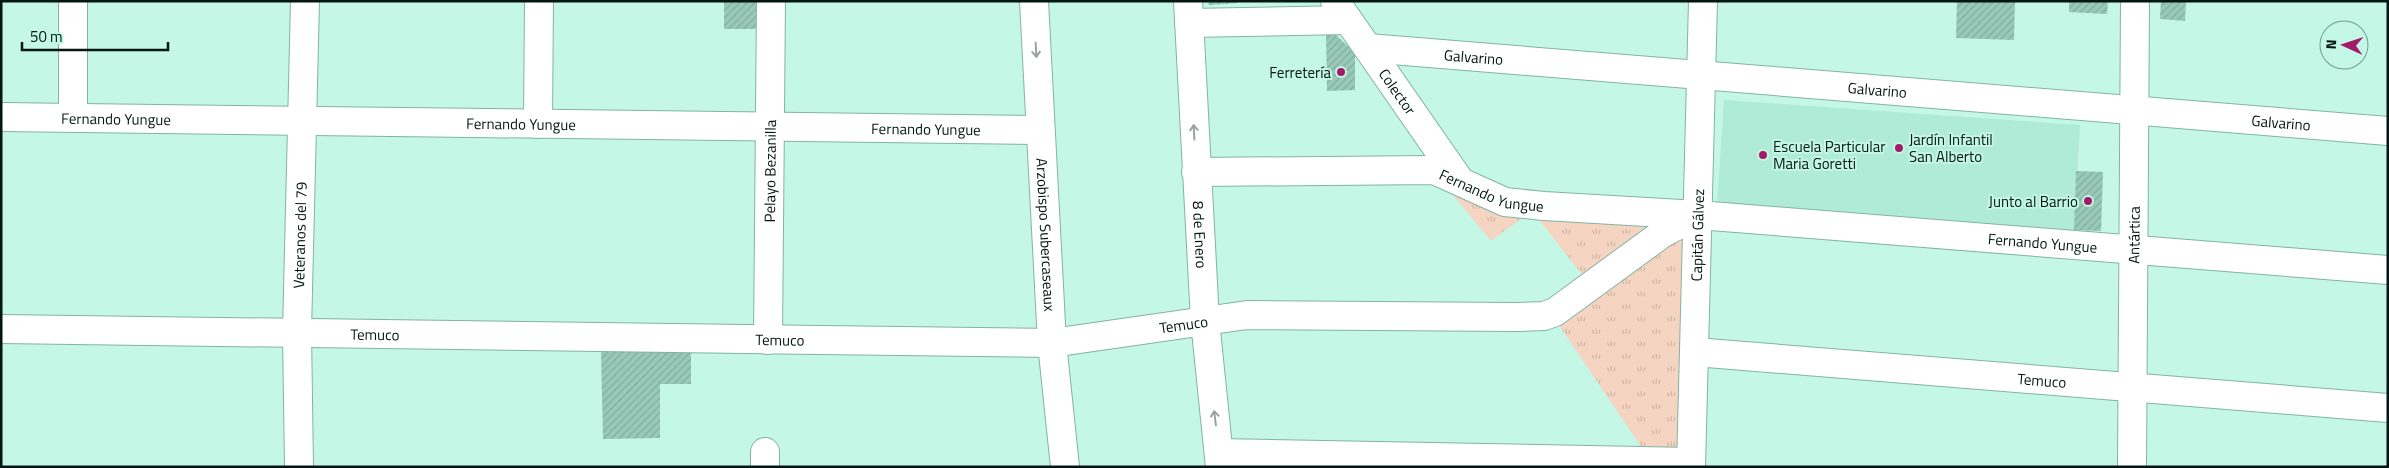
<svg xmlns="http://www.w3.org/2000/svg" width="2389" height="468" viewBox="0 0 2389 468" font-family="'Titillium Web',sans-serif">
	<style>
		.built { fill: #b0ebd7 }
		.park { fill: url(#park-tufts) }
		.building { fill: url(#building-hatch) }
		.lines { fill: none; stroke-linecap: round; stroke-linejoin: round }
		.minor-casing { stroke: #83b4a3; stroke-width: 30 }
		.minor { stroke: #fff; stroke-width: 28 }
		.oneway { stroke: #9ba2a0 }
		.poi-dot { fill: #a11b68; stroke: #c4f7e5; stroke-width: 2 }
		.labels { text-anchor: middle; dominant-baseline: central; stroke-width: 4; stroke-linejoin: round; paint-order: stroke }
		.street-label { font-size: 15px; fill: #041611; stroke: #c4f7e5 }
		.poi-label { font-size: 15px; fill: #041611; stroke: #c4f7e5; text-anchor: end }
	</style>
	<defs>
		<pattern id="park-tufts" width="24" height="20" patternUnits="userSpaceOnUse" patternTransform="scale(1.25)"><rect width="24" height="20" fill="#f5d5c1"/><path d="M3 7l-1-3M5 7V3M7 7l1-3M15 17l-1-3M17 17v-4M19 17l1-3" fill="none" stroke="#d0b6a5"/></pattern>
		<pattern id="building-hatch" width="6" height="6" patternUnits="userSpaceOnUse" patternTransform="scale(1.25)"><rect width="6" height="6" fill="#99cab9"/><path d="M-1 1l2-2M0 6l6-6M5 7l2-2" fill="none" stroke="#82ad9e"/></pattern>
	</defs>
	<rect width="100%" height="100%" fill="#c4f7e5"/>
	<path class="built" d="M1724,100L2080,125L2074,230L1717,206Z"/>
	<path class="park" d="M1445,185L1596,214L1683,239L1689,247L1681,446L1672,451H1644L1556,321L1595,291L1540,221L1522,218L1491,241Z"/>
	<path class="building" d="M724,1H756V29H724Z
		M1208,1H1237V3L1209,5Z
		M1957,1H2015L2014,40L1956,38Z
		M2069,1H2108L2107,14L2069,12Z
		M2161,1H2186L2185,21L2160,19Z
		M1326,34H1335L1355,53V90L1327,91Z
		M2076,171L2103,172L2101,231L2074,230Z
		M691,350V384H660V438L603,439L601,352Z"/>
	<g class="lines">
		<g class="minor-casing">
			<g id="minor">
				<path id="s1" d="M1034,1L1052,343L1065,467"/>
				<path id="s2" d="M1188,1L1205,321L1220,467"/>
				<path id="s3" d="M1335,1L1460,181"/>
				<path d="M1189,23L1348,20"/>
				<path id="s4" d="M1368,48L2388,131"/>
				<path id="s5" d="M1,117L1039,130"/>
				<path d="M73,118V1"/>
				<path d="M538,124L539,1"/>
				<path id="s6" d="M1196,172L1434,170L1505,202L1544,206L1698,215L2388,270"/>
				<path id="s7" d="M1,329L1052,343L1247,315L1517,317L1544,316L1555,312L1663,233L1698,215"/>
				<path id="s8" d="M768,340L771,1"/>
				<path id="s9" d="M1695,352L2388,408"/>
				<path d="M765,452V467"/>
				<path d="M1219,453L1691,462"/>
				<path id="s10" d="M299,467L297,332L305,1"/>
				<path id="s11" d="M1691,467L1703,1"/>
				<path id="s12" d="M2132,467L2135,1"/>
			</g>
		</g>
		<use href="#minor" class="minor"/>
	</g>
	<defs><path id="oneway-shaft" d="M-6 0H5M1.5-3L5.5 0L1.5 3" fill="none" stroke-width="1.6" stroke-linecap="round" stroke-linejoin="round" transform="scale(1.25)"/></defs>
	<g class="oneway">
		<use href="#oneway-shaft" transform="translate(1036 50) rotate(87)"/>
		<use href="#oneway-shaft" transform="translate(1194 132) rotate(-93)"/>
		<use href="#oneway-shaft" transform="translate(1215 418) rotate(-97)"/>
	</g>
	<g class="poi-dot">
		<circle cx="1341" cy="72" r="5"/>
		<circle cx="1899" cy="148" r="5"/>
		<circle cx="1763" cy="155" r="5"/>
		<circle cx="2088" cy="201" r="5"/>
	</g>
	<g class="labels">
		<g class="street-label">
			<text stroke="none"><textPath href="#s4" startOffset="106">Galvarino</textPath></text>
			<text stroke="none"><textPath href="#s3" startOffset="110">Colector</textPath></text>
			<text stroke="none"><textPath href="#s4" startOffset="511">Galvarino</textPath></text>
			<text stroke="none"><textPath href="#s5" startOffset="115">Fernando Yungue</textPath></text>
			<text stroke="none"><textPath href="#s4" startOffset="916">Galvarino</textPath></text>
			<text stroke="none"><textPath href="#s5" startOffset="520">Fernando Yungue</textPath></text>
			<text stroke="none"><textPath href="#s5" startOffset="925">Fernando Yungue</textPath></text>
			<text stroke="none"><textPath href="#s8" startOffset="169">Pelayo Bezanilla</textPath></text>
			<text stroke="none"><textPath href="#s6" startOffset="300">Fernando Yungue</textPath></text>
			<text stroke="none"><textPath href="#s10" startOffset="232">Veteranos del 79</textPath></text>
			<text stroke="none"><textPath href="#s1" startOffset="234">Arzobispo Subercaseaux</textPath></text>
			<text stroke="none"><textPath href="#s2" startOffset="234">8 de Enero</textPath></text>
			<text stroke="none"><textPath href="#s11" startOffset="232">Capitán Gálvez</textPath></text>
			<text stroke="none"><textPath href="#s12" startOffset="232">Antártica</textPath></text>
			<text stroke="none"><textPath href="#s6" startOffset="855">Fernando Yungue</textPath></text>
			<text stroke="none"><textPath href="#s7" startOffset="1184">Temuco</textPath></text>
			<text stroke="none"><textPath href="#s7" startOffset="374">Temuco</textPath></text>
			<text stroke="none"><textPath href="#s7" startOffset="779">Temuco</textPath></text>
			<text stroke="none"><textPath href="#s9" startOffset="348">Temuco</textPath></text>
		</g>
		<g class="poi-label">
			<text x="1331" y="72">Ferretería</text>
			<text x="1909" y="139" text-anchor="start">Jardín Infantil<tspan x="1909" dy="17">San Alberto</tspan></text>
			<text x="1773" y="146" text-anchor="start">Escuela Particular<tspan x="1773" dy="17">Maria Goretti</tspan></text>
			<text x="2078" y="201">Junto al Barrio</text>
		</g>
	</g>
	<rect width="2389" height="468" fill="none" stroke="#041611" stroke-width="5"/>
	<g transform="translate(2344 45) rotate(273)"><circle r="24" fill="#c4f7e5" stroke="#779d90"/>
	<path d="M0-4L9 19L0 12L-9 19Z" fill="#a11b68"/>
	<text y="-8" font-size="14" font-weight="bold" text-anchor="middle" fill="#041611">N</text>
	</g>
	<path d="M22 42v8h146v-8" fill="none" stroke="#041611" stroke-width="2.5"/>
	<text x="30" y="42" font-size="15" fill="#041611" stroke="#c4f7e5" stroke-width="4" paint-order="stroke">50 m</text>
</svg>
